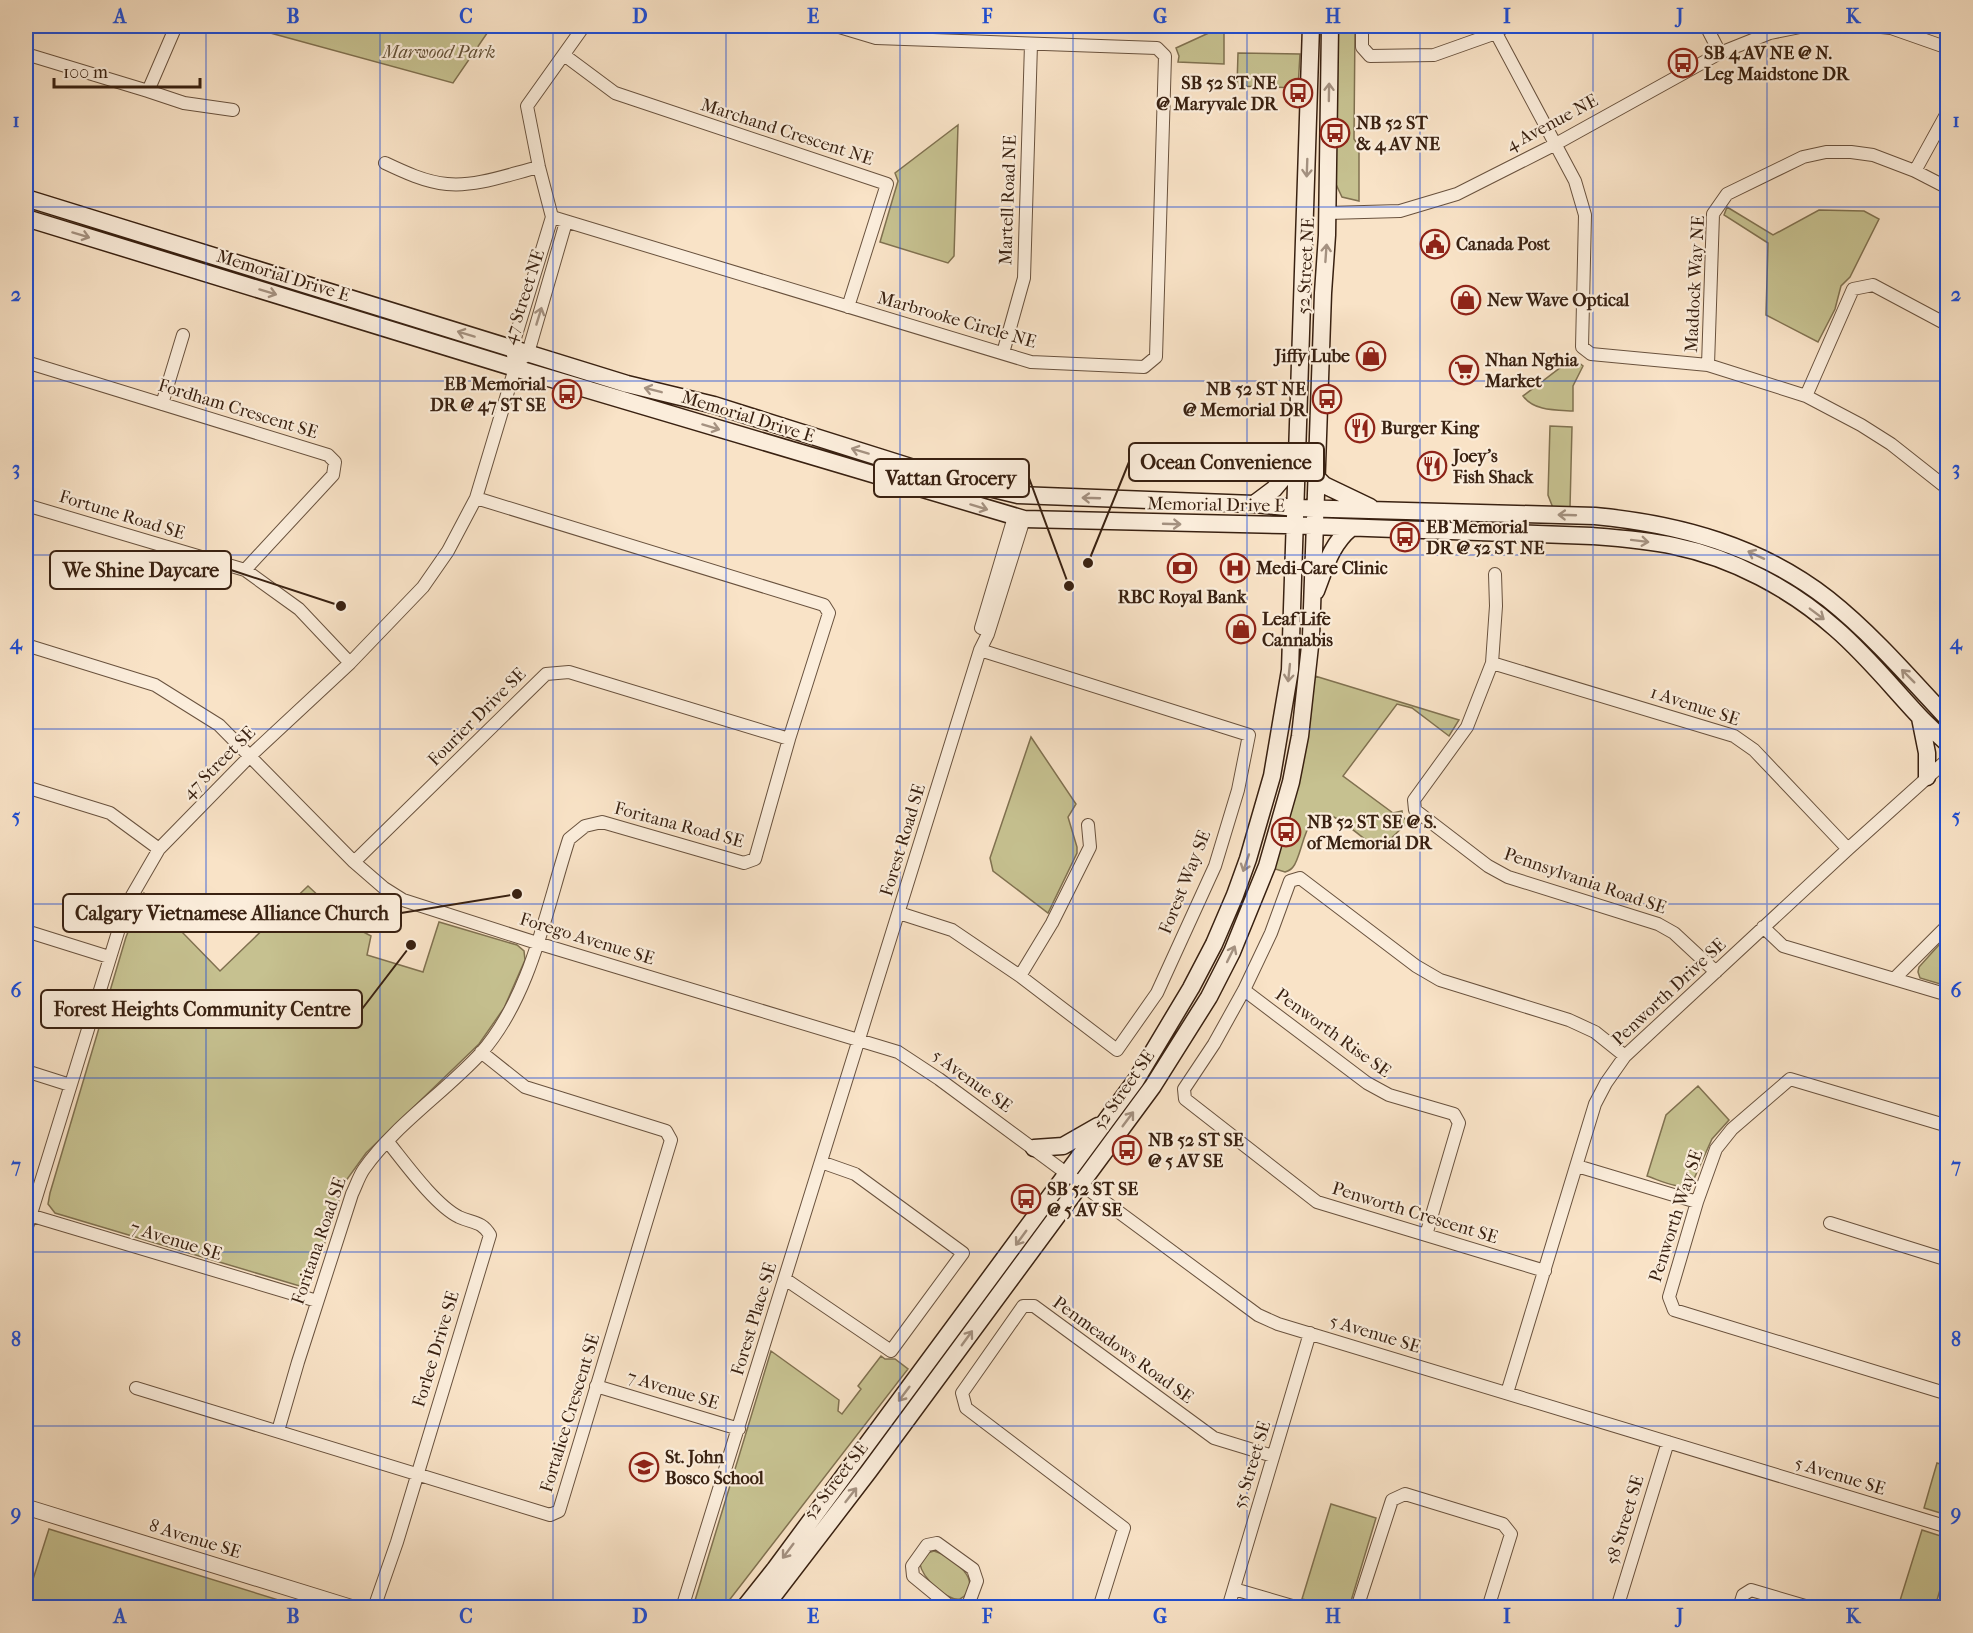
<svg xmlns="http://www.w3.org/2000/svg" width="1973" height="1633" viewBox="0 0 1973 1633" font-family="'IM FELL French Canon',serif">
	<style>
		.green { fill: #c6c190; stroke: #807150; stroke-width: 1.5 }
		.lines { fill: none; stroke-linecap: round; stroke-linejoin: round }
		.minor-casing { stroke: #69523e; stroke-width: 14 }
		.tertiary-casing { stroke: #69523e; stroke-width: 17 }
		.secondary-casing { stroke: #392111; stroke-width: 19 }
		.minor { stroke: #fbeddb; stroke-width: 12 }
		.tertiary { stroke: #fbeddb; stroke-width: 15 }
		.secondary { stroke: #fbeddb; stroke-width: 16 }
		.oneway { stroke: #a49180 }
		.grid { fill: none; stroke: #1d4ed8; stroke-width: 1.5; stroke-opacity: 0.55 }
		.labels { text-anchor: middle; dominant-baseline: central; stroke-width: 4.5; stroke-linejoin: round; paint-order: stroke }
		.park-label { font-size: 18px; font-style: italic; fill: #635137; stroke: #fbeddb }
		.poi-label { font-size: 18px; font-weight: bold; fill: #392111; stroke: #fbeddb; text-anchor: start }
		.street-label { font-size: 18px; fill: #392111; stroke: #fbeddb }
		.leader { fill: none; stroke: #392111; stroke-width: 2 }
		.callout-dot { fill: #392111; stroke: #fbeddb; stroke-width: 2 }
		.callout { fill: #fbeddb; stroke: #392111; stroke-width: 2 }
		.callout-label { font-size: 20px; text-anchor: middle; font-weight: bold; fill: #392111 }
		.neatline { fill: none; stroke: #1d4ed8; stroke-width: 2 }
		.grid-label { font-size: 20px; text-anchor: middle; font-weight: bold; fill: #1d4ed8 }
	</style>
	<rect width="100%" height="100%" fill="#f9e3c7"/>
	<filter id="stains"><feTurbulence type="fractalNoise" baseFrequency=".00333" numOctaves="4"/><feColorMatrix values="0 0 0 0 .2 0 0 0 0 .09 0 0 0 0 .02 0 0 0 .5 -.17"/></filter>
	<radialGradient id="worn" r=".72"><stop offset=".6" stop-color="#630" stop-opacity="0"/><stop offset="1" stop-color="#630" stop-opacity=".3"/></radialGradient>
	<path class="green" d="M197,26H492L453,83L263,31Z
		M1224,26V64L1178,62L1179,56L1176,48Z
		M1337,26H1355L1354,139L1359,146V201L1342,197L1334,180Z
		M1238,53L1300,54L1298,88L1237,86Z
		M958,125L954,256L948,263L880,242L898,181L895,173Z
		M1727,207L1773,235L1819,210L1864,211L1879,219L1850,277L1841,286L1835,309L1818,342L1766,315L1768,243L1724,215Z
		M1573,358L1583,366L1573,386V411C1555,410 1534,411 1523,396Z
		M1550,426L1572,427L1570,508H1553L1548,495Z
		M1315,676L1459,720L1449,736L1412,708L1397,704L1343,776L1393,813L1402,811L1403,817L1408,822L1379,850C1364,839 1350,826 1334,817C1304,802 1304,854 1293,867C1291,870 1288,871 1285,872L1272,868L1313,692Z
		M1031,737L1076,804L1068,817L1077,847V853L1048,913L993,871L990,858Z
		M308,886L350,925L371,936L367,955L423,972L439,922L517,945L524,951L525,960L504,1008L479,1044L366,1153L345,1182L311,1284L303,1287L55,1213L48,1204L50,1193L126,937L144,893L220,971Z
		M1947,936V986L1920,978L1918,972L1919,967Z
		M1698,1086L1729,1120L1712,1139L1693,1181C1680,1192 1662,1181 1647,1176L1666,1115Z
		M771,1351L839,1400L838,1411L842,1414L861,1389L858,1386L881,1356L885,1359H895L908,1369L724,1607H693Z
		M1937,1463L1947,1466V1515L1924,1508Z
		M1331,1504L1376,1518L1351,1601L1344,1607H1334L1302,1599Z
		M49,1529L301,1607H26V1595H28Z
		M1922,1530L1947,1538V1566L1935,1607H1898Z
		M934,1551C952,1556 987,1583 960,1599C946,1601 922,1577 920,1564L927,1553Z"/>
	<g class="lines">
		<g class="minor-casing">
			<path id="minor" d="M584,26L527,106L539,167L552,217L1031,362L1144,367L1156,357L1165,56L1157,48L876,38L836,26
				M1362,26V47L1370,56L1434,55L1496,33L1505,26
				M1706,26L1720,53
				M1872,26L1891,28L1948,48
				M1496,33L1575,181L1585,215L1582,347L1591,354L1708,365L1806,396L1861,425L1891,444L1948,489
				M26,54L148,91L176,26
				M564,55L615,93L887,184L848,307
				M148,91L184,103L233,110
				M385,163C404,172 425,182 447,184C477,187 510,174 539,167
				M1915,171L1948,111
				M1328,213L1400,211L1457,194L1554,145L1720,53L1770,33L1805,26
				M1003,353L1024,278L1031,44
				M523,358L528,353L566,222
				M26,362L328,455L335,462L333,475L245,570
				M1708,365L1713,214L1727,194L1803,157L1826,152H1851L1873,155L1915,171L1948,188
				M1806,396L1853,289L1873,285L1948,325
				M162,404L183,335
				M26,505L245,570L299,609L350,663
				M1495,574L1496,606L1492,663L1467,727L1414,800L1415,810L1488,866L1508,877L1658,924L1674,933L1716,972
				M981,628L1014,517
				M26,645L155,685L219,725L354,862L384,888L403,900L537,943L898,1052L939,1079L1258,1315L1278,1324L1948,1527
				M1492,663L1734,736L1754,750L1848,849
				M26,787L110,813L159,849
				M354,862L546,674L569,672L789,739
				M899,913L952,930L1020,976L1117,1050L1157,993L1215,866L1238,790L1249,735L980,650
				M1763,927L1783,946L1948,995
				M26,931L109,957
				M1020,976L1052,923L1090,847L1088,825
				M1894,979L1948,925
				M1244,990L1367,1083L1389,1095L1454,1114L1459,1123L1426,1235
				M26,1071L70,1085
				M1948,1126L1790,1079L1732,1129L1716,1149L1697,1202L1669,1297L1674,1310L1948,1394
				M1577,1166L1697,1202
				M26,1214L317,1301
				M1830,1223L1948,1260
				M26,1230L126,906L159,849L250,756L350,663L423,587L448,551L476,498L515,368L512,348L552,217
				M1545,1271L1317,1202L1185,1099L1184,1089L1214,1044L1244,990L1271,933L1290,881L1300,878L1416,966L1440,980L1569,1020L1595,1032L1625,1056
				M785,1279L891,1351L963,1253L855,1174L821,1162
				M596,1386L739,1429
				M136,1388L550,1515L559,1511L671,1140L666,1131L525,1087L481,1052
				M1507,1393L1595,1104L1606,1083L1625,1056L1848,849L1948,759
				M278,1431L298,1362L352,1194C356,1186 359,1176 364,1169C394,1126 445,1092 481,1053C531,996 546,910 569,839L585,826L602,822L744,863L755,859L789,739L829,613L824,605L476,498
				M1234,1589L1299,1608
				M374,1608L397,1542L490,1235C482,1221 472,1223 459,1217C435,1205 405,1163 388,1142
				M682,1608L980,650L988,634L1024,519
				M952,1608L913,1576L912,1566L927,1545L937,1543L973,1569L977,1581L967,1608
				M1099,1608L1124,1528L966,1408L962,1393L1023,1306H1034L1214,1438L1273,1456
				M1228,1608L1310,1333
				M1357,1608L1392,1500L1405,1494L1503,1524L1511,1534L1488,1608
				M1617,1608L1668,1442
				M1739,1608L1743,1595L1751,1590L1812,1608"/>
		</g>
		<g class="tertiary-casing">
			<path id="tertiary" d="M26,1507L353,1608"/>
		</g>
		<g class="secondary-casing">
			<path id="secondary" d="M26,198L627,384L714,405L939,476L1018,495L1254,504L1296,508L1595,516C1679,524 1760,546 1828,599C1871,633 1910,678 1948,719
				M26,218L515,368L1024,519L1285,525L1592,536C1619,538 1647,540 1674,546C1733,558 1791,589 1836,629C1866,655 1891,686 1918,715C1927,725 1938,734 1948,744
				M1316,477L1324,485L1370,507
				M1254,504L1274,489L1295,464
				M1316,591C1325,568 1331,544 1351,528
				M1920,718L1927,753V777
				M1034,1148L1063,1146L1098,1126
				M744,1608L775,1569L1136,1080L1191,988L1214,944L1235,895L1248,859L1272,776L1290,670L1311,26
				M764,1608L869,1471L1153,1086L1209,997L1232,952L1267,866L1291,782L1300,736L1311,637L1323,293L1327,235L1330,26"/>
		</g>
		<use href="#minor" class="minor"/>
		<use href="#tertiary" class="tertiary"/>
		<use href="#secondary" class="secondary"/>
	</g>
	<defs><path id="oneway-shaft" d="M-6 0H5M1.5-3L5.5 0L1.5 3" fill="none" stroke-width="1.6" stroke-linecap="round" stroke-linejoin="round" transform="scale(1.5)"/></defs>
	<g class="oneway">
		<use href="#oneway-shaft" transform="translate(1329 92) rotate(-89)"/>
		<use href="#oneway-shaft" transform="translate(1307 168) rotate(92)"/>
		<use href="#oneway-shaft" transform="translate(81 235) rotate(17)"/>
		<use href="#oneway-shaft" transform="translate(1326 253) rotate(-86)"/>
		<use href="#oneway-shaft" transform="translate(268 292) rotate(17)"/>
		<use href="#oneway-shaft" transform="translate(539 316) rotate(-73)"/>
		<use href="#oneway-shaft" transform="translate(466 334) rotate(-163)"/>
		<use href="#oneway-shaft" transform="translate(653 390) rotate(-166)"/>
		<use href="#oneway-shaft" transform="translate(711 427) rotate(17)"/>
		<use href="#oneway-shaft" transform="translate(860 451) rotate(-163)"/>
		<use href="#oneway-shaft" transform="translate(1091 498) rotate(-178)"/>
		<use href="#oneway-shaft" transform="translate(979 507) rotate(17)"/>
		<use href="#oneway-shaft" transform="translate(1567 515) rotate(-178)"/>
		<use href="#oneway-shaft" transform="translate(1172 524) rotate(2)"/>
		<use href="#oneway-shaft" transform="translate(1640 541) rotate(7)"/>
		<use href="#oneway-shaft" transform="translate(1756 555) rotate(-155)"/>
		<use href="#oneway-shaft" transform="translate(1817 614) rotate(37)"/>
		<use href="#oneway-shaft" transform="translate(1289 673) rotate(96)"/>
		<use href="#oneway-shaft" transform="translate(1908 676) rotate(-135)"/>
		<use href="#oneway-shaft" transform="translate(1246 863) rotate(109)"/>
		<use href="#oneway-shaft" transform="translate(1231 954) rotate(-64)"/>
		<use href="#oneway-shaft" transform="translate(1128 1119) rotate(-53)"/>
		<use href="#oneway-shaft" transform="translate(1021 1238) rotate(126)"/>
		<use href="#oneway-shaft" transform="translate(967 1338) rotate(-54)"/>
		<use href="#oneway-shaft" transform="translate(904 1394) rotate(127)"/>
		<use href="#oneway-shaft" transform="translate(851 1495) rotate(-52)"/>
		<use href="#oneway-shaft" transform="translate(788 1551) rotate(127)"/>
	</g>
	<path class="grid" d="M206,26V1608M380,26V1608M553,26V1608M726,26V1608M900,26V1608M1073,26V1608M1247,26V1608M1420,26V1608M1593,26V1608M1767,26V1608M26,207H1948M26,381H1948M26,555H1948M26,729H1948M26,904H1948M26,1078H1948M26,1252H1948M26,1426H1948"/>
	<defs>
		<g id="bus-ring" transform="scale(1.5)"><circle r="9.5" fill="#fbeddb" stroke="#8f2418" stroke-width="1.5"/><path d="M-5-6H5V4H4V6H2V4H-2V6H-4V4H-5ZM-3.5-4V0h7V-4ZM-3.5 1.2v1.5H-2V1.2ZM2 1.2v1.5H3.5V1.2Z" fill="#8f2418"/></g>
		<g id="civic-ring" transform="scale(1.5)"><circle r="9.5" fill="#fbeddb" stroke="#8f2418" stroke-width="1.5"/><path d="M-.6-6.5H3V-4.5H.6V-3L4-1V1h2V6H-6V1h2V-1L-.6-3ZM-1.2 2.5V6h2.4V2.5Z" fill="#8f2418"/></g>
		<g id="shop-ring" transform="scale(1.5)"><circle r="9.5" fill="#fbeddb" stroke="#8f2418" stroke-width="1.5"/><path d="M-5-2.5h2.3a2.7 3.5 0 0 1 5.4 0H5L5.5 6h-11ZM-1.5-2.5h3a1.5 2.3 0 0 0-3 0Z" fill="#8f2418"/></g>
		<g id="supermarket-ring" transform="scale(1.5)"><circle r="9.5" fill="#fbeddb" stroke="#8f2418" stroke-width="1.5"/><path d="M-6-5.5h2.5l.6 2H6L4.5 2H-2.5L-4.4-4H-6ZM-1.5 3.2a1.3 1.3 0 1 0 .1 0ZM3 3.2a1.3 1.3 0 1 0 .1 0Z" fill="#8f2418"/></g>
		<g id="restaurant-ring" transform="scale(1.5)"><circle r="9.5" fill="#fbeddb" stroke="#8f2418" stroke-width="1.5"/><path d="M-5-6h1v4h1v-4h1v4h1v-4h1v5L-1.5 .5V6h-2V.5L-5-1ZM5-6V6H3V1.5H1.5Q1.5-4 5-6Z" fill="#8f2418"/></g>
		<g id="bank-ring" transform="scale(1.5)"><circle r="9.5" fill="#fbeddb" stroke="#8f2418" stroke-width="1.5"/><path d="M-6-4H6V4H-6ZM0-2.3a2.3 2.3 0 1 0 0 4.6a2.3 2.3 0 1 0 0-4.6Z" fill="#8f2418"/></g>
		<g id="hospital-ring" transform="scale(1.5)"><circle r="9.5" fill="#fbeddb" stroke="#8f2418" stroke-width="1.5"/><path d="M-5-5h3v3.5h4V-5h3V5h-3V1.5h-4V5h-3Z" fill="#8f2418"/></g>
		<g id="school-ring" transform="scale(1.5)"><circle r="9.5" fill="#fbeddb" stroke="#8f2418" stroke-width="1.5"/><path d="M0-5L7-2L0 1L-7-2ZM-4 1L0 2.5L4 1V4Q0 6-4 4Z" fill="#8f2418"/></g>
	</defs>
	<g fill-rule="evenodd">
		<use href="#bus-ring" x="1683" y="63"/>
		<use href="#bus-ring" x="1298" y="93"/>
		<use href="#bus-ring" x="1335" y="133"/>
		<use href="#civic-ring" x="1435" y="244"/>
		<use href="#shop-ring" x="1466" y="300"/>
		<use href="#shop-ring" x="1371" y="356"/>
		<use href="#supermarket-ring" x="1464" y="370"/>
		<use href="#bus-ring" x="567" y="394"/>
		<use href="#bus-ring" x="1327" y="399"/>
		<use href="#restaurant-ring" x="1360" y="428"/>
		<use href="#restaurant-ring" x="1432" y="466"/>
		<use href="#bus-ring" x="1405" y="537"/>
		<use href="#bank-ring" x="1182" y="568"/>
		<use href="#hospital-ring" x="1235" y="568"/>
		<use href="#shop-ring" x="1241" y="629"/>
		<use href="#bus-ring" x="1286" y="832"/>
		<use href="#bus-ring" x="1127" y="1150"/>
		<use href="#bus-ring" x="1026" y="1199"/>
		<use href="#school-ring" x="644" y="1467"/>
	</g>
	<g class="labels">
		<g class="park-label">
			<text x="439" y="52">Marwood Park</text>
		</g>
		<g class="poi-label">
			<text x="1704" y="53">SB 4 AV NE @ N.<tspan x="1704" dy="21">Leg Maidstone DR</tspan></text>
			<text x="1277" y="83" text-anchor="end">SB 52 ST NE<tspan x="1277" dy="21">@ Maryvale DR</tspan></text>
			<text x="1356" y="123">NB 52 ST<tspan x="1356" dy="21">&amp; 4 AV NE</tspan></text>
			<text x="1456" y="244">Canada Post</text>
			<text x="1487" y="300">New Wave Optical</text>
			<text x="1350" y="356" text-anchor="end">Jiffy Lube</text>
			<text x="1485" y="360">Nhan Nghia<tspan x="1485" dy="21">Market</tspan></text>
			<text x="546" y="384" text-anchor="end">EB Memorial<tspan x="546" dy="21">DR @ 47 ST SE</tspan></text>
			<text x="1306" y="389" text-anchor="end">NB 52 ST NE<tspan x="1306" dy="21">@ Memorial DR</tspan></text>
			<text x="1381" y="428">Burger King</text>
			<text x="1453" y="456">Joey's<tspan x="1453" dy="21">Fish Shack</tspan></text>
			<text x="1426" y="527">EB Memorial<tspan x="1426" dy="21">DR @ 52 ST NE</tspan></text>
			<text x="1256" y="568">Medi-Care Clinic</text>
			<text x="1182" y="597" text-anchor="middle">RBC Royal Bank</text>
			<text x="1262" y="619">Leaf Life<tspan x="1262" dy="21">Cannabis</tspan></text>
			<text x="1307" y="822">NB 52 ST SE @ S.<tspan x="1307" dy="21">of Memorial DR</tspan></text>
			<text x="1148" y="1140">NB 52 ST SE<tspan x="1148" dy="21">@ 5 AV SE</tspan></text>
			<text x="1047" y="1189">SB 52 ST SE<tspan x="1047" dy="21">@ 5 AV SE</tspan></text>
			<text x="665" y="1457">St. John<tspan x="665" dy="21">Bosco School</tspan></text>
		</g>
		<g class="street-label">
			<text transform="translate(1552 123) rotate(-28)">4 Avenue NE</text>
			<text transform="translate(787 132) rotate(18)">Marchand Crescent NE</text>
			<text transform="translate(1008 200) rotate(-88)">Martell Road NE</text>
			<text transform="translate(1306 266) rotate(-87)">52 Street NE</text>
			<text transform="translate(283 276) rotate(17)">Memorial Drive E</text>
			<text transform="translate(1695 284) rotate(-87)">Maddock Way NE</text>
			<text transform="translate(524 297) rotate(-72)">47 Street NE</text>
			<text transform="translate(957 320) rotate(16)">Marbrooke Circle NE</text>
			<text transform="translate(238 409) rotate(17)">Fordham Crescent SE</text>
			<text transform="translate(748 417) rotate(17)">Memorial Drive E</text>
			<text transform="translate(1216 505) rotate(1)">Memorial Drive E</text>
			<text transform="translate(122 515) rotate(17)">Fortune Road SE</text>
			<text transform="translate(1695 706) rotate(18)">1 Avenue SE</text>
			<text transform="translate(477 717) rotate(-45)">Fourier Drive SE</text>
			<text transform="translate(219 763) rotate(-45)">47 Street SE</text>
			<text transform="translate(679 825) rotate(15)">Foritana Road SE</text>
			<text transform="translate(903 840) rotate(-73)">Forest Road SE</text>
			<text transform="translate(1585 881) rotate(19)">Pennsylvania Road SE</text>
			<text transform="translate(1185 882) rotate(-68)">Forest Way SE</text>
			<text transform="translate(587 939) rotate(17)">Forego Avenue SE</text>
			<text transform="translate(1669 992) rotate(-43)">Penworth Drive SE</text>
			<text transform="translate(1333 1033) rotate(36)">Penworth Rise SE</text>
			<text transform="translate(972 1081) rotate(36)">5 Avenue SE</text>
			<text transform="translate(1124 1090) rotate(-55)">52 Street SE</text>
			<text transform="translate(1415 1213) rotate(17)">Penworth Crescent SE</text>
			<text transform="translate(1676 1216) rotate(-72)">Penworth Way SE</text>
			<text transform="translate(176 1241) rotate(17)">7 Avenue SE</text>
			<text transform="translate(319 1241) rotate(-71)">Foritana Road SE</text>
			<text transform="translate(754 1319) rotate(-73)">Forest Place SE</text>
			<text transform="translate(1375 1334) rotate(17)">5 Avenue SE</text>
			<text transform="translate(436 1349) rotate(-73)">Forlee Drive SE</text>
			<text transform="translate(1123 1350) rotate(36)">Penmeadows Road SE</text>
			<text transform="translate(673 1390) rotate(17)">7 Avenue SE</text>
			<text transform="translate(570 1413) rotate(-73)">Fortalice Crescent SE</text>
			<text transform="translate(1252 1465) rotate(-73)">55 Street SE</text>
			<text transform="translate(1840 1476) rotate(17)">5 Avenue SE</text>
			<text transform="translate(836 1481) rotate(-52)">52 Street SE</text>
			<text transform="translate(1625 1520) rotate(-73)">58 Street SE</text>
			<text transform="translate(195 1539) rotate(17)">8 Avenue SE</text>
		</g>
	</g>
	<path class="leader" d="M1088 563L1129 462M1069 586L1029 478M341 606L231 570M517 894L401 913M411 945L362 1009"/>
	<g class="callout-dot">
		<circle cx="1088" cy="563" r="6"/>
		<circle cx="1069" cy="586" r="6"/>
		<circle cx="341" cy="606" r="6"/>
		<circle cx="517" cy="894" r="6"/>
		<circle cx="411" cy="945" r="6"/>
	</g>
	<g class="callout">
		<rect x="1129" y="443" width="195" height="38" rx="6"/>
		<rect x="874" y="459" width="155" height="38" rx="6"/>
		<rect x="50" y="551" width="181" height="38" rx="6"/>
		<rect x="63" y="894" width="338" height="38" rx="6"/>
		<rect x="41" y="990" width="321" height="38" rx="6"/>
	</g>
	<g class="callout-label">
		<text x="1226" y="469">Ocean Convenience</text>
		<text x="951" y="485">Vattan Grocery</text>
		<text x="141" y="577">We Shine Daycare</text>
		<text x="232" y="920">Calgary Vietnamese Alliance Church</text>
		<text x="202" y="1016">Forest Heights Community Centre</text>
	</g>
	<rect width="1973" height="1633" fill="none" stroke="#f9e3c7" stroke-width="66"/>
	<path d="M54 78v9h146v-9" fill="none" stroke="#392111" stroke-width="3"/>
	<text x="63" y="78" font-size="18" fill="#392111" stroke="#fbeddb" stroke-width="4.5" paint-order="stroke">100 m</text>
	<rect x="33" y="33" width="1907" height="1567" class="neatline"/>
	<g class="grid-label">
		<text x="120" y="23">A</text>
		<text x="293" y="23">B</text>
		<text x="466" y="23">C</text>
		<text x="640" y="23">D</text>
		<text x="813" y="23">E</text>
		<text x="987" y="23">F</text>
		<text x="1160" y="23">G</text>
		<text x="1333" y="23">H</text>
		<text x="1507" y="23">I</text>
		<text x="1680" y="23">J</text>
		<text x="1853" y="23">K</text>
		<text x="16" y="127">1</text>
		<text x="1956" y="127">1</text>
		<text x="16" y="301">2</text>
		<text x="1956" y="301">2</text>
		<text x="16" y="475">3</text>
		<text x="1956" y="475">3</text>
		<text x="16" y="649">4</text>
		<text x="1956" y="649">4</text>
		<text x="16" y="823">5</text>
		<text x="1956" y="823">5</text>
		<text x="16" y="997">6</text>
		<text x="1956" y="997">6</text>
		<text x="16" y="1172">7</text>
		<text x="1956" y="1172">7</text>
		<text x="16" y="1346">8</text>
		<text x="1956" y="1346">8</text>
		<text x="16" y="1520">9</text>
		<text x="1956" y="1520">9</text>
		<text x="120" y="1623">A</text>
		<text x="293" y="1623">B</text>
		<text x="466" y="1623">C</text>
		<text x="640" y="1623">D</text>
		<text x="813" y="1623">E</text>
		<text x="987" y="1623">F</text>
		<text x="1160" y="1623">G</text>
		<text x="1333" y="1623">H</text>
		<text x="1507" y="1623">I</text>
		<text x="1680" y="1623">J</text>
		<text x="1853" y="1623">K</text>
	</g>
	<rect width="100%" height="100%" filter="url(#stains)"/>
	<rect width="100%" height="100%" fill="url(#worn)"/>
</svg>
